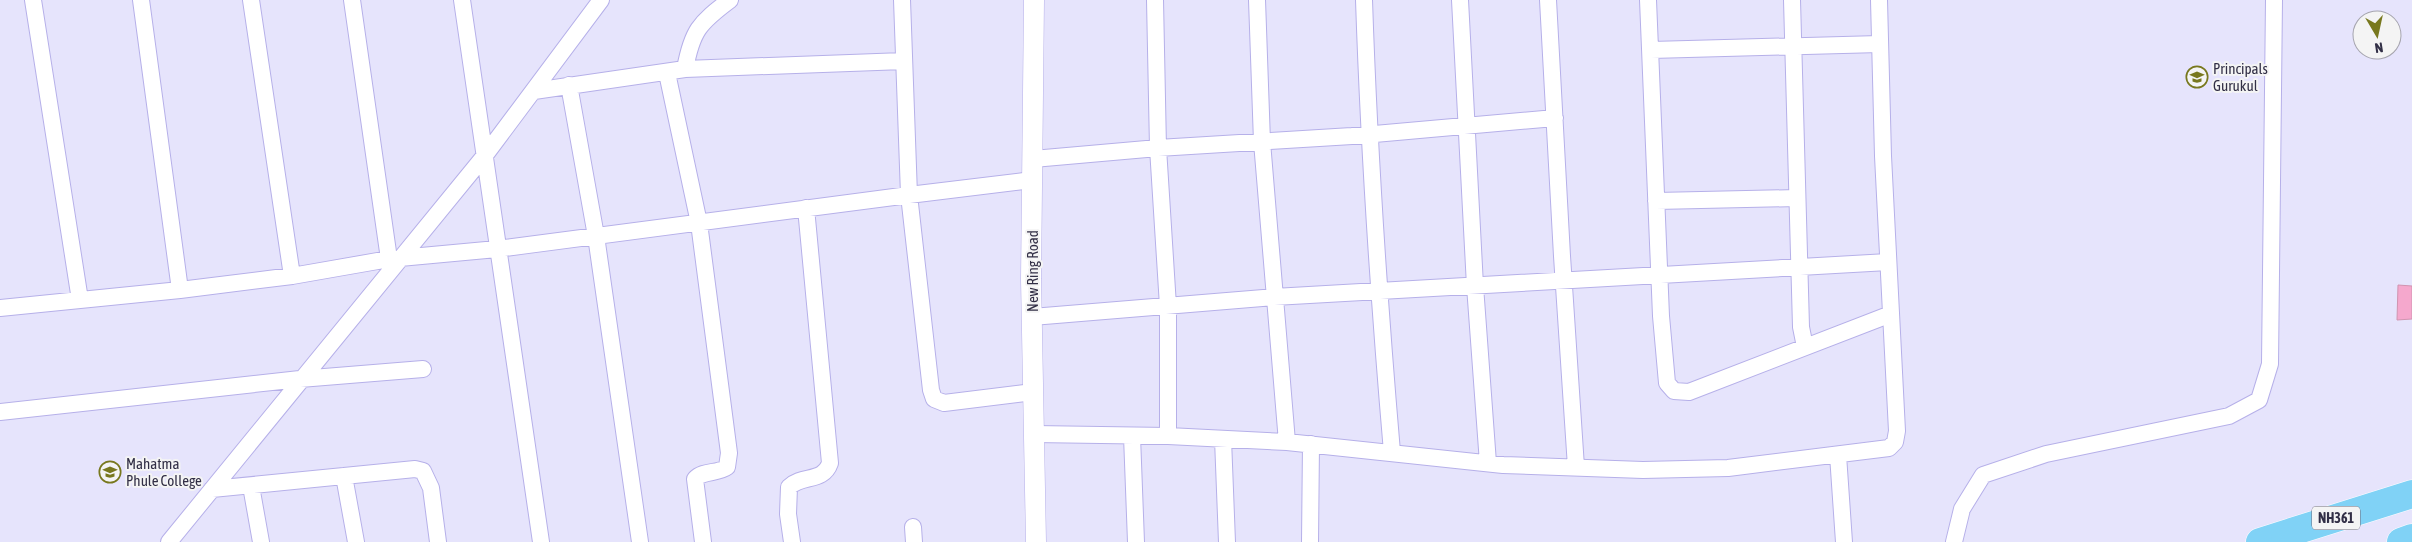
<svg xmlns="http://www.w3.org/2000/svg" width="2412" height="542" viewBox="0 0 2412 542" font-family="'Asap Condensed',sans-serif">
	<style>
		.building { fill: #f5a8cd; stroke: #d094b0 }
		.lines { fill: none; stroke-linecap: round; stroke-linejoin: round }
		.minor-casing { stroke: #b6b0e9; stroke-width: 18 }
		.tertiary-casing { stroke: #b6b0e9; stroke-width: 21 }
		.trunk-casing { stroke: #fff; stroke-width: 29 }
		.minor { stroke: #fff; stroke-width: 16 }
		.tertiary { stroke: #fff; stroke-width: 20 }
		.trunk { stroke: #80d2f6; stroke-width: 28 }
		.labels { text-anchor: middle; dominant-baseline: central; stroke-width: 4; stroke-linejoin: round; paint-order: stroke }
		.shield { fill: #f4f4f4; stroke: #6c6a7a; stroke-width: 1 }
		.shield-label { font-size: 14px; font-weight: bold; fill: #322f46 }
		.poi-label { font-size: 15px; fill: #322f46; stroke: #f4f4f4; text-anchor: start }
		.street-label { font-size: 15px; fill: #322f46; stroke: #f4f4f4 }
	</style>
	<rect width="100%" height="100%" fill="#e6e4fc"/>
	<path class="building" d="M2398,285L2412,286V319L2397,320Z"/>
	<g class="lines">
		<g class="minor-casing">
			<path id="minor" d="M33,0L80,300
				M141,0L180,290
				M251,0L292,276
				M352,0L389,259
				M462,0L541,542
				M1155,0L1158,148L1168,306V436
				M1257,0L1262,142L1287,442
				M1364,0C1369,151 1379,301 1392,452
				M1460,0L1475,286L1488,463
				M1548,0L1562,256L1576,467
				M1648,0L1661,316L1667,383L1674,391L1689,392L1891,314
				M1792,0L1801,327L1805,347
				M1651,50L1880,44
				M685,69C692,31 699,23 730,0
				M667,73L699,223L729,453L727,467C718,474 703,470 695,479L703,542
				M569,85L596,236L640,542
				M534,91L685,69L904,61
				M1033,159L1158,148L1352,136L1555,118
				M1032,180L909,195L931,390L934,399L944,403L1033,392
				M1656,201L1797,198
				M0,308L180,290L292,276L389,259L497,249L909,195L902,0
				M1032,317L1274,297L1888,262
				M0,412L300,379L423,369
				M1034,434L1168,436L1287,442L1503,465L1643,470L1728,468L1889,448L1895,442L1897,431L1883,156L1879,0
				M1132,436L1136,542
				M1223,439L1227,542
				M1838,455L1844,542
				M344,476L415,469L423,471L431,488L438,542
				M251,486L261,542
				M212,489L344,476L356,542
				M913,527L914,542
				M169,542L486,154L601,0
				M792,542L788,514L789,487C803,474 823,483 830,463L806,208
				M1310,542L1311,444
				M1954,542L1962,509L1983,475L2046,454L2229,416L2259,400L2270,364L2274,0"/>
		</g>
		<g class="tertiary-casing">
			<path id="tertiary" d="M1034,0L1031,279L1036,542"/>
		</g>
		<g class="trunk-casing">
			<path id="trunk" d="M2260,542L2412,494
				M2401,542L2412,538"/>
		</g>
		<use href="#minor" class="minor"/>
		<use href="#tertiary" class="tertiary"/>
		<use href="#trunk" class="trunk"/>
	</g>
	<defs>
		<g id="university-ring" transform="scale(1.125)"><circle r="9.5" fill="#f4f4f4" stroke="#78781e" stroke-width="1.5"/><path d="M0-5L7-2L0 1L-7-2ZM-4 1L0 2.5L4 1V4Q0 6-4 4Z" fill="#78781e"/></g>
	</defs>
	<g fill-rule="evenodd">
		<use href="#university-ring" x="2197" y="77"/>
		<use href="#university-ring" x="110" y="472"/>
	</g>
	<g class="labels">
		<rect class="shield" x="2312" y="506.5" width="48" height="23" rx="4"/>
		<g class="shield-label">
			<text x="2336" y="518">NH361</text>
		</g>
		<g class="poi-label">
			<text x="2213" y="68">Principals<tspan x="2213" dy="17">Gurukul</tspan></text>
			<text x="126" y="463">Mahatma<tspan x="126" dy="17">Phule College</tspan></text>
		</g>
		<g class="street-label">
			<text transform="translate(1032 271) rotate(-90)">New Ring Road</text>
		</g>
	</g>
	<g transform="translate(2377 35) rotate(171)"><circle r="24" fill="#f4f4f4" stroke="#a6a5ae"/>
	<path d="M0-4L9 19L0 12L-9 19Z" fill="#78781e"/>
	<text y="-8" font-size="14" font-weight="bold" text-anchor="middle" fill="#322f46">N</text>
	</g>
</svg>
